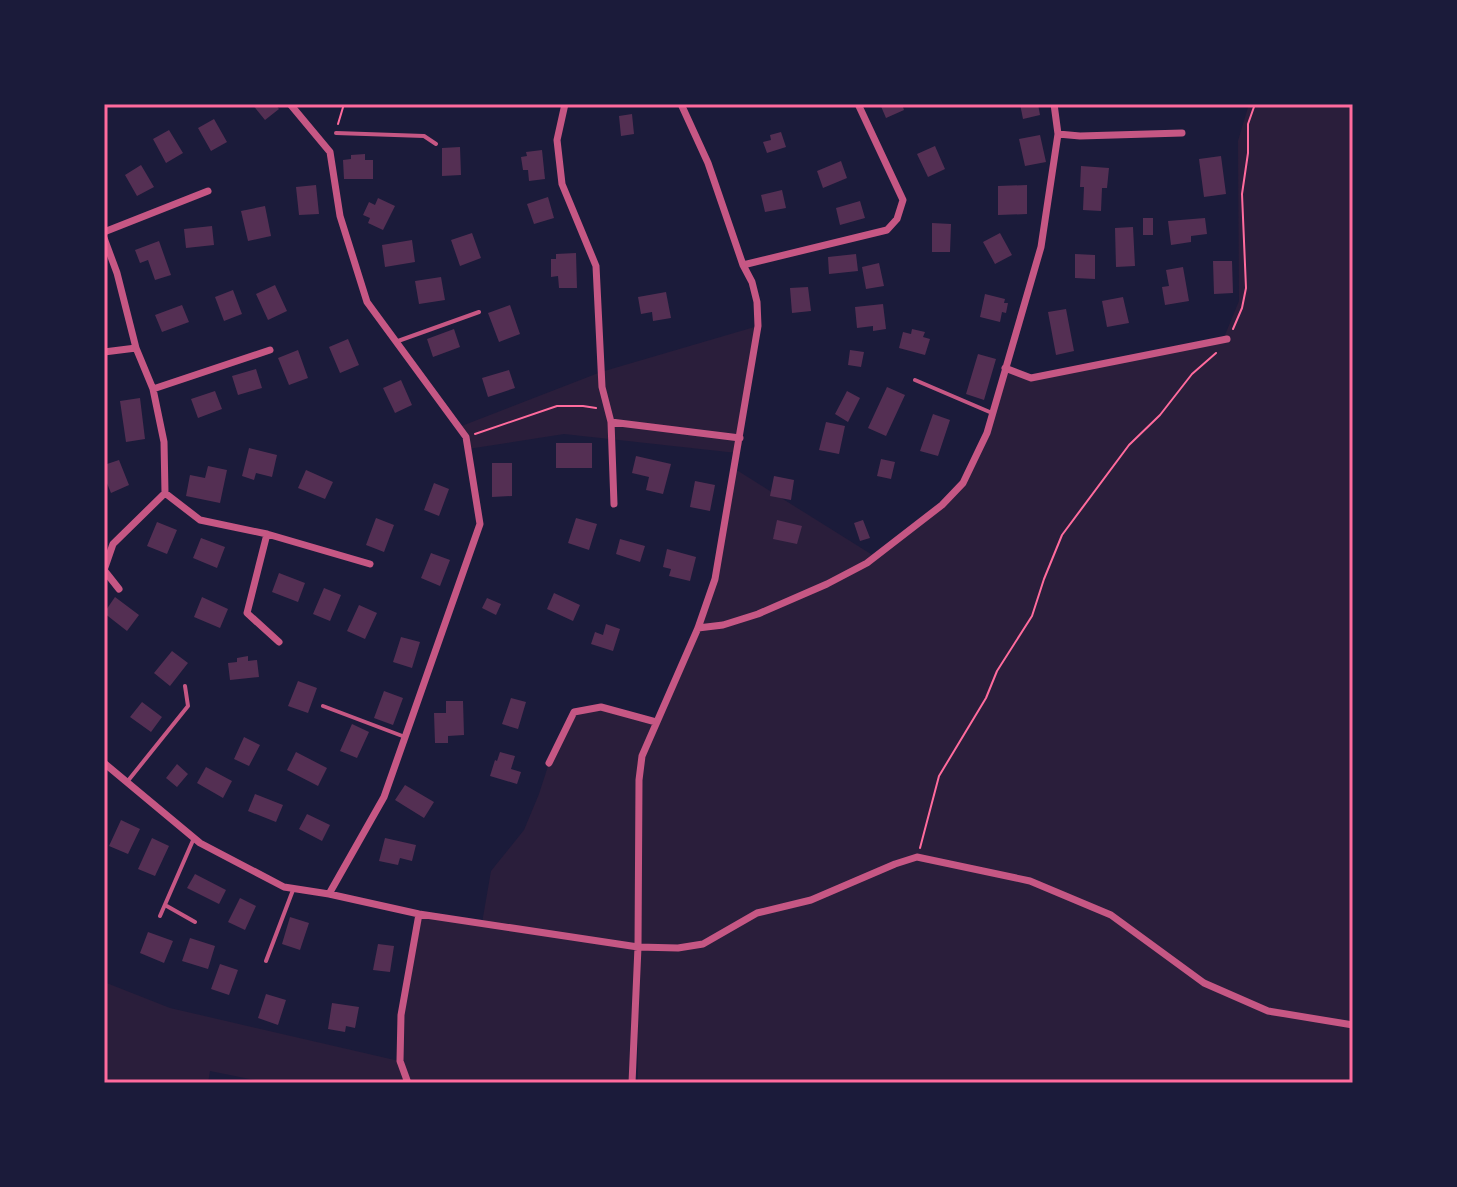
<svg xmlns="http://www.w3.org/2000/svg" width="1457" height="1187" viewBox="0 0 1457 1187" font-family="'IBM Plex Sans',sans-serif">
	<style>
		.green { fill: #2a1e3b }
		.building { fill: #542f53 }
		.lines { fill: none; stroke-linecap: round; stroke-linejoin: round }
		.path { stroke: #ff6b9d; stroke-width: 2 }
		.service { stroke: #c65784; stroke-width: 4 }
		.minor { stroke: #c65784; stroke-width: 7 }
		.neatline { fill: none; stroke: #ff6b9d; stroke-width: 3 }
	</style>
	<rect width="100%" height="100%" fill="#1b1b3a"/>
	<path class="green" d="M1249,104H1353V1083H638V969L632,1083H270L210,1071L208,1083H104V982L170,1008L399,1061L401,1015L419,914L482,923L491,871L524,830L539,794L549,763L574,712L601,707L655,722L715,579L735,469L874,556L942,505L963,483L987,433L1005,368L1031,378L1223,340L1239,301L1238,141Z
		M758,326L737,453L564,434L468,449L459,427L601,372Z"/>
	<path class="building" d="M252,104H275L279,109L265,120Z
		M880,104H902L904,110L886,118Z
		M1020,104H1038L1040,115L1023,119Z
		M632,114L634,134L621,136L619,116Z
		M214,119L227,142L211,151L198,128Z
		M169,130L183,153L166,163L153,139Z
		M781,132L786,147L767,153L763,142L771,140L770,135Z
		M1040,135L1046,162L1025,166L1019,139Z
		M935,146L945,169L928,177L917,154Z
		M460,147L461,175L442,176V148Z
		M542,150L545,179L529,181L528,170H523L521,157L527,156L526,152Z
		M365,154V160H373V179H344L343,160L351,159V155Z
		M1221,156L1226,194L1204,197L1199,159Z
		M841,161L847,178L823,188L817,171Z
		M141,165L154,187L137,196L125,175Z
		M1081,166L1109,168L1107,188H1102L1101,211L1083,210L1084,187H1080Z
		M316,185L319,214L299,215L296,187Z
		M1027,185V214L998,215V186Z
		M782,190L786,208L765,212L761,195Z
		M548,197L554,218L534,224L527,204Z
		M378,198L395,206L383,230L368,223L370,218L363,215L369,202L375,205Z
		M860,201L865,218L840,225L836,208Z
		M265,206L271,236L248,241L241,211Z
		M1143,218H1153V235H1143Z
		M1205,218L1207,234L1191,236V242L1171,245L1168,221Z
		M932,223L951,224L950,252H932Z
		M212,226L214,245L186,248L184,229Z
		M1133,227L1135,266L1116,267L1115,228Z
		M472,233L481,258L460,266L451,240Z
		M1000,233L1012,255L995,264L983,242Z
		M412,240L415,262L385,267L382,245Z
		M159,241L171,275L155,280L148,260L140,263L135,250Z
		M576,253L577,288H559L558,276L551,277V259H556V254Z
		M856,254L858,271L829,274L828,257Z
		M1075,254L1095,255V279L1075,278Z
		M1213,261H1232L1233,293L1214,294Z
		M879,263L884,286L866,289L862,267Z
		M1183,267L1189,301L1165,305L1162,287L1169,286L1166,270Z
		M441,277L445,300L419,304L415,281Z
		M275,285L287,311L268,320L256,294Z
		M808,287L811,311L792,313L790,288Z
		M233,290L242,314L224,321L215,297Z
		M666,292L671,318L653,321L652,312L641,314L638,297Z
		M985,294L1005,299L1004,303H1008L1006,313L1002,312L1000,322L980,317Z
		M1123,297L1129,323L1107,327L1102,301Z
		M883,304L886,329L873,331V326L857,328L855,307Z
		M182,305L189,322L162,332L155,315Z
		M510,305L520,334L499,342L488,313Z
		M1066,309L1074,351L1056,355L1048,312Z
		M454,329L460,347L433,357L427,339Z
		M912,329L925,332L923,337L930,339L925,355L899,348L903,332L911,334Z
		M348,339L359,365L340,373L329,347Z
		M298,350L308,378L289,385L278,358Z
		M850,350L864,352L861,367L848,365Z
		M978,354L996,359L984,400L966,394Z
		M256,369L262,388L238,395L232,376Z
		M509,370L515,388L488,397L482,378Z
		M401,380L412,405L395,413L383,388Z
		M887,387L905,395L886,436L868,428Z
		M215,391L222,409L198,418L191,399Z
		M847,391L860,398L848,422L835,414Z
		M140,398L145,439L126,442L120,401Z
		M933,414L950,420L938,456L920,451Z
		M826,422L845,426L839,454L819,450Z
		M556,443H592V468H556Z
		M249,448L277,455L272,477L256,473L254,480L242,476Z
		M636,456L671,464L663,494L646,490L649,477L632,473Z
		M881,459L895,462L891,479L877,476Z
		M119,460L129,485L111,493L104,476V465Z
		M492,463H512V496L492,497Z
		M208,466L227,470L220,503L186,496L190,475L205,478Z
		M306,470L333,482L325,499L298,488Z
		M774,476L794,480L791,500L770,496Z
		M695,481L715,485L710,511L690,507Z
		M434,483L449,489L439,516L424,510Z
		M376,518L394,525L384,552L366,545Z
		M576,518L597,524L589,550L568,543Z
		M777,520L802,526L797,544L773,539Z
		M863,520L870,538L860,541L854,523Z
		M157,522L177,530L167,554L147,546Z
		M201,538L225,547L217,568L193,558Z
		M620,539L645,546L640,562L616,554Z
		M667,549L696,557L690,581L669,576L671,569L663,567Z
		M431,553L450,560L440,586L421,578Z
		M279,573L305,583L298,602L272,592Z
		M324,588L341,595L330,621L313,614Z
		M554,593L580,605L573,621L547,609Z
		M115,597L139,615L127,631L104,613Z
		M202,597L228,609L220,628L194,617Z
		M487,598L501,604L496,615L482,608Z
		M359,605L377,613L365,639L347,631Z
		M606,624L620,629L613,651L591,644L595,632L603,635Z
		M401,637L420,642L412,668L393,662Z
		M172,651L188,663L170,686L154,673Z
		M248,656V661L257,660L259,677L230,680L228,663L237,662V658Z
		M298,681L317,688L308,713L288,706Z
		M384,691L403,698L393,725L374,718Z
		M511,698L526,702L518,729L502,724Z
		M446,701H463L464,735L448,736V743H435L434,713H446Z
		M142,702L162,717L151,732L130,717Z
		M352,724L369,732L357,758L340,751Z
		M244,737L260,745L249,766L234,759Z
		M296,752L327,768L318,786L287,770Z
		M500,752L515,756L511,769L521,772L517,784L490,776L495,760L497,761Z
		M177,764L188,774L177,787L166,778Z
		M206,767L232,781L223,798L197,783Z
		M405,785L434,802L424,818L395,800Z
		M255,794L283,805L276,822L248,811Z
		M307,814L330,825L322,841L299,829Z
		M121,820L140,829L128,854L109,846Z
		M152,838L169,846L155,876L138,869Z
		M385,838L416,845L412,861L400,858L398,865L379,861Z
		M195,874L226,890L219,904L187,888Z
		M240,898L256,906L245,930L228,922Z
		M290,917L309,923L300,950L282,944Z
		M148,932L173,941L164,963L140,953Z
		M190,938L215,946L208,969L182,961Z
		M378,944L394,946L390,972L373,970Z
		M220,964L238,970L229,995L211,989Z
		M266,994L286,1000L278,1025L258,1018Z
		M332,1003L359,1007L355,1028L346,1026L345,1032L328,1029Z"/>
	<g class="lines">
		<path class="path" d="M338,124L344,104
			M1233,329L1242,308L1246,288L1242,194L1248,153V124L1255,104
			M475,434L557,406H583L596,408
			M920,848L939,776L986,698L997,671L1032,616L1044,579L1062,535L1129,445L1160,415L1192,374L1216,353"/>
		<path class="service" d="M336,133L424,136L436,144
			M398,341L479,312
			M915,380L992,413
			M323,706L405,737
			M127,782L188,706L185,686
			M165,905L195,922
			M160,916L194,838
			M266,961L293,890"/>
		<path class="minor" d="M290,104L330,152L340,216L367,302L466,437L480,524L384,797L329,894
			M565,104L557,140L562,184L596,266L602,387L611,422L614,504
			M1058,134L1080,136L1182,133
			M104,232L208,191
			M104,238L117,273L136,348L153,389L164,442L165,493
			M743,265L887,230L897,219L903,200L858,104
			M104,352L136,348
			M1005,368L1031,378L1227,339
			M153,389L270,350
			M611,422L740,438
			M267,534L247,613L279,642
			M119,589L104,570L113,544L165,493L200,520L267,534L370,564
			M698,628L723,625L758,614L827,584L867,563L942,505L963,483L987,433L1041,247L1058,134L1054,104
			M104,763L200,843L284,887L329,894L419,914L638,947L678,948L703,944L757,913L811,900L895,864L917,857L1030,881L1111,915L1204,983L1268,1011L1353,1025
			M549,763L574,712L601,707L656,722
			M408,1083L400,1061L401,1015L419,914
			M632,1083L638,947L639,780L642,756L698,628L715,579L758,326L757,302L752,282L743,265L708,163L681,104"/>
	</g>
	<rect width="1457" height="1187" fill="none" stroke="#1b1b3a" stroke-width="212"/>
	<rect x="106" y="106" width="1245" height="975" class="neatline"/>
</svg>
